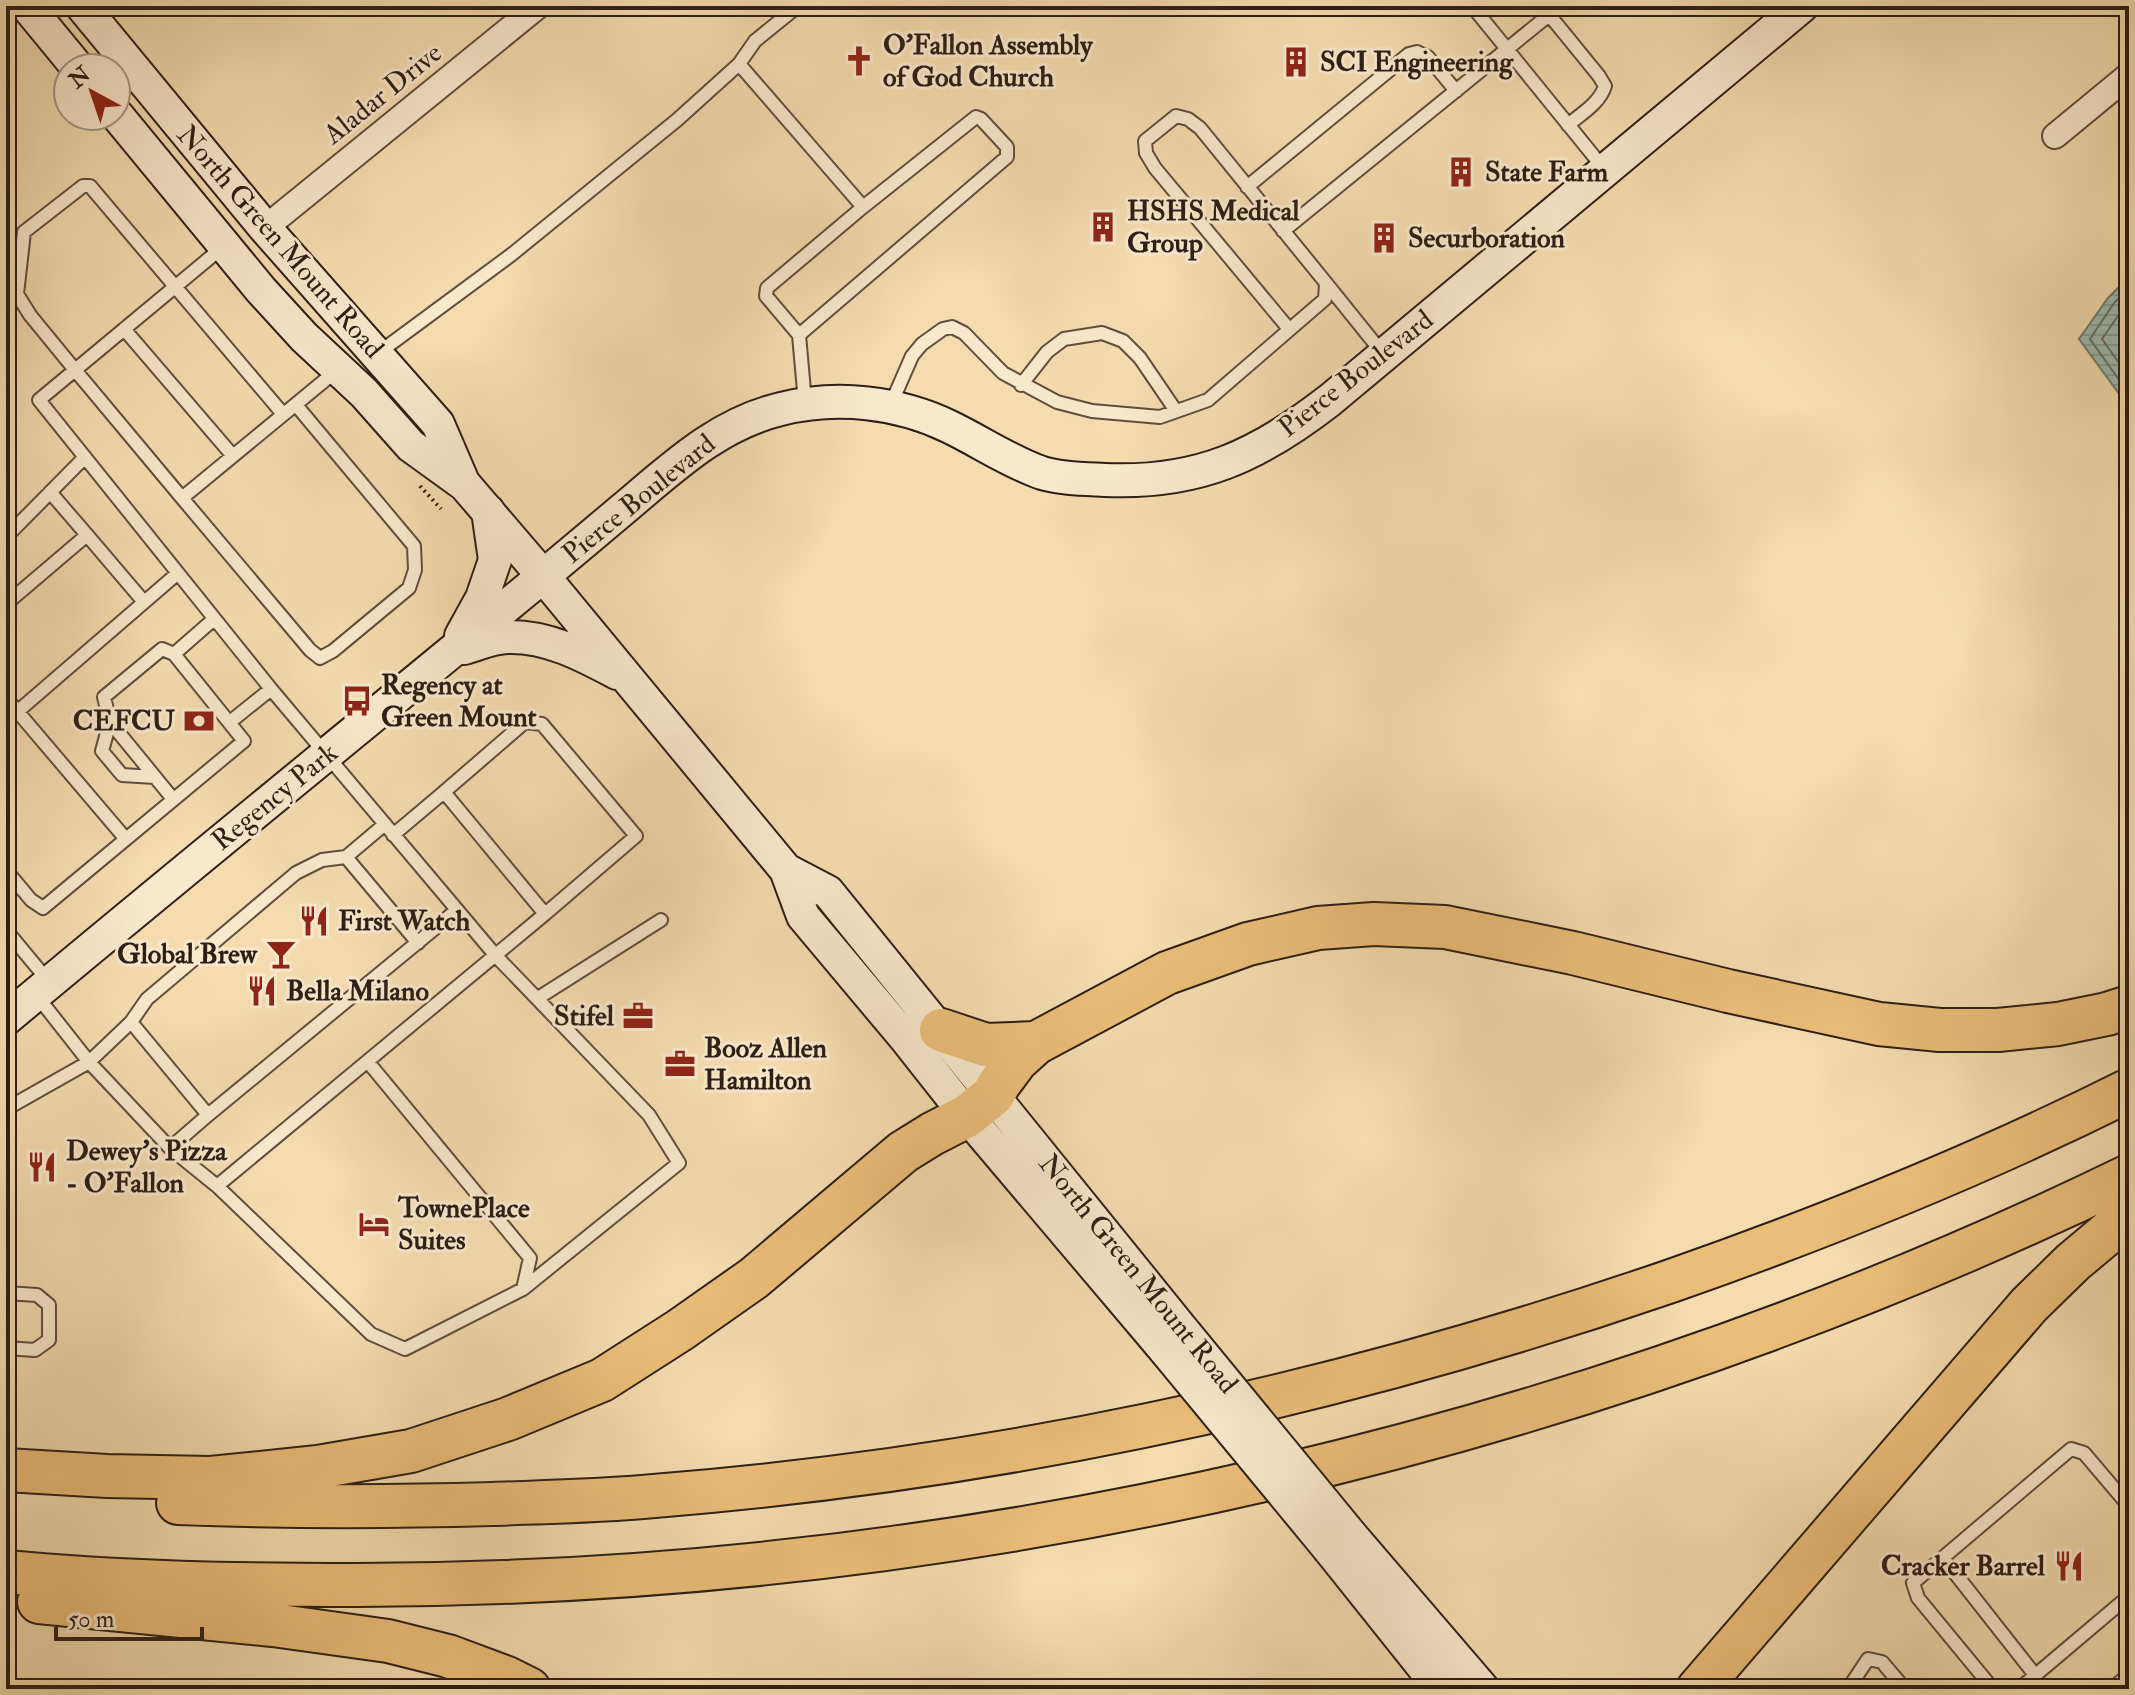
<svg xmlns="http://www.w3.org/2000/svg" width="2135" height="1695" viewBox="0 0 2135 1695" font-family="'IM FELL Double Pica',serif">
	<style>
		.water { fill: url(#water-rules); stroke: #707c71; stroke-width: 2 }
		.lines { fill: none; stroke-linecap: round; stroke-linejoin: round }
		.shore { stroke: #646c62; stroke-width: 2 }
		.lane-casing { stroke: #5f4e3c; stroke-width: 16 }
		.street-casing { stroke: #5f4e3c; stroke-width: 28 }
		.secondary-casing { stroke: #2d1e15; stroke-width: 36 }
		.highway-casing { stroke: #2d1e15; stroke-width: 46 }
		.path { stroke: #2d1e15; stroke-width: 4; stroke-dasharray: 2 4; stroke-linecap: butt }
		.lane { stroke: #f8e8cc; stroke-width: 12 }
		.street { stroke: #f8e8cc; stroke-width: 24 }
		.secondary { stroke: #f8e8cc; stroke-width: 32 }
		.highway { stroke: #eabe78; stroke-width: 42 }
		.secondary-bridge-casing { stroke: #2d1e15; stroke-width: 36; stroke-linecap: butt }
		.secondary-bridge { stroke: #f8e8cc; stroke-width: 32 }
		.labels { text-anchor: middle; dominant-baseline: central; stroke-width: 6; stroke-linejoin: round; paint-order: stroke }
		.poi-label { font-size: 28px; font-weight: bold; fill: #2d1e15; stroke: #f8e8cc; text-anchor: start }
		.street-label { font-size: 28px; fill: #2d1e15; stroke: #f8e8cc }
	</style>
	<defs>
		<pattern id="water-rules" width="6" height="5" patternUnits="userSpaceOnUse" patternTransform="scale(2)"><rect width="6" height="5" fill="#9cbbaf"/><path d="M0 2.5h6" fill="none" stroke="#87a096"/></pattern>
	</defs>
	<rect width="100%" height="100%" fill="#f4dcb0"/>
	<filter id="stains"><feTurbulence type="fractalNoise" baseFrequency=".0025" numOctaves="4"/><feColorMatrix values="0 0 0 0 .2 0 0 0 0 .09 0 0 0 0 .02 0 0 0 .5 -.17"/></filter>
	<radialGradient id="worn" r=".72"><stop offset=".6" stop-color="#630" stop-opacity="0"/><stop offset="1" stop-color="#630" stop-opacity=".3"/></radialGradient>
	<path class="water" d="M2129,277V404L2125,402L2079,339L2108,298Z"/>
	<g class="lines">
		<path class="shore" d="M2129,288L2114,303L2090,339L2129,394
			M2129,302L2122,310L2102,339L2129,377"/>
		<g class="lane-casing">
			<path id="lane" d="M1472,6L1605,170
				M1542,6L1599,76L1605,86C1599,104 1582,113 1568,125
				M739,64L755,41L798,6
				M1247,187L1409,54L1417,52L1428,57L1456,91
				M1283,231L1549,15
				M224,246L39,400L271,689L496,956L649,1115L679,1163L523,1289
				M1326,283L1384,355
				M124,329L233,456
				M799,335L1007,157V147L981,119L976,117L863,207
				M377,354L511,255L677,120L739,64L863,207L767,288L766,296L799,335L805,402
				M1021,385L1047,352L1064,339L1102,333L1123,341L1140,358L1176,411
				M891,404L912,356L922,344L943,329L952,327L964,333L1003,373L1057,402L1092,411L1160,417L1208,400L1325,299L1326,283L1200,128L1188,119L1176,116L1145,141L1146,153L1155,168L1289,329
				M283,414L90,186H83L24,232L17,294L30,315L75,370L182,498L324,381L336,371
				M50,492L87,535
				M182,498L310,650L320,658L333,651L409,588L415,570L414,546L296,405
				M6,537L85,457
				M6,604L87,535L144,602
				M174,654L214,619
				M6,698L125,838
				M17,712L178,573
				M110,722L102,751L122,775L155,777
				M230,722L271,689
				M444,792L525,722L542,724L636,836L545,914
				M346,857L418,943
				M6,870L31,900L43,908L244,741L174,654L162,649L104,697L110,722L173,799
				M6,930L50,983
				M37,996L89,1062L131,1022L147,999L296,873L322,860L346,857L385,824
				M538,998L661,920
				M131,1022L208,1115L170,1148
				M368,1062L530,1258L523,1289L405,1349L371,1334L217,1186L545,914L444,792L393,835
				M6,1109L89,1062L170,1148L217,1186
				M208,1115L457,910
				M6,1293L37,1295L49,1305V1340L35,1350L6,1348
				M1943,1558L2035,1675
				M1848,1689L1868,1659L1882,1662L1905,1689
				M1993,1689L1918,1598L1913,1583L2071,1449L2084,1453L2129,1506
				M2019,1689L2129,1596
				M2111,1689L2129,1675"/>
		</g>
		<g class="street-casing">
			<path id="street" d="M2055,136L2129,75
				M265,228L538,6"/>
		</g>
		<g class="secondary-casing">
			<path id="secondary" d="M27,6L78,68
				M82,6L265,228L438,424L463,482
				M116,114L261,290L304,337L364,393L411,446L465,485L543,576L786,870L803,916L907,1040L967,1116L1165,1350
				M461,636L482,598L495,560L488,511
				M464,648C478,644 494,637 508,637C548,636 583,655 617,673
				M786,870L828,892L1185,1333
				M6,1019C172,880 340,744 507,606C546,574 584,542 622,510C671,469 717,424 781,409C837,395 899,402 950,427C981,442 1010,462 1042,473C1062,479 1084,479 1105,480C1198,484 1258,456 1330,400L1802,6
				M1350,1534L1483,1689
				M1330,1550L1441,1689"/>
		</g>
		<g class="highway-casing">
			<path id="highway" d="M941,1030L986,1045L1036,1043
				M6,1470L107,1476L211,1478L318,1467L411,1451L508,1419L602,1380L680,1330L754,1278L903,1152L932,1134L967,1116L993,1095L999,1084L1016,1061L1036,1043L1167,973L1248,944L1318,928L1374,924L1445,927L1573,953L1728,991L1879,1024L1940,1030H1998L2058,1024L2107,1014L2129,1007
				M178,1503C283,1507 388,1507 492,1504C546,1502 600,1501 654,1496C1001,1468 1343,1394 1671,1281C1828,1226 1981,1164 2129,1090
				M6,1572C123,1583 240,1585 357,1585C964,1584 1583,1441 2129,1176
				M39,1602L273,1625L388,1641L448,1656L507,1678L529,1689
				M1698,1689L2029,1305L2073,1262L2129,1215"/>
		</g>
		<path class="path" d="M420,486L441,509"/>
		<use href="#lane" class="lane"/>
		<use href="#street" class="street"/>
		<use href="#secondary" class="secondary"/>
		<use href="#highway" class="highway"/>
		<g class="secondary-bridge-casing">
			<path id="secondary-bridge" d="M1185,1333L1350,1534
				M1165,1350L1330,1550"/>
		</g>
		<use href="#secondary-bridge" class="secondary-bridge"/>
	</g>
	<defs>
		<g id="church-bare" transform="scale(2.4)"><path d="M-1.2-6h2.4v3.5h3.3v2.4h-3.3V6h-2.4V-.1h-3.3v-2.4h3.3Z" fill="#8f2418" stroke="#f8e8cc" stroke-width="2.5" paint-order="stroke"/></g>
		<g id="building-bare" transform="scale(2.4)"><path d="M-4-6H4V6H1V3H-1V6H-4ZM-2.5-4.3h1.7v1.8h-1.7ZM.8-4.3h1.7v1.8H.8ZM-2.5-1h1.7V.8h-1.7ZM.8-1h1.7V.8H.8Z" fill="#8f2418" stroke="#f8e8cc" stroke-width="2.5" paint-order="stroke"/></g>
		<g id="bus-bare" transform="scale(2.4)"><path d="M-5-6H5V4H4V6H2V4H-2V6H-4V4H-5ZM-3.5-4V0h7V-4ZM-3.5 1.2v1.5H-2V1.2ZM2 1.2v1.5H3.5V1.2Z" fill="#8f2418" stroke="#f8e8cc" stroke-width="2.5" paint-order="stroke"/></g>
		<g id="bank-bare" transform="scale(2.4)"><path d="M-6-4H6V4H-6ZM0-2.3a2.3 2.3 0 1 0 0 4.6a2.3 2.3 0 1 0 0-4.6Z" fill="#8f2418" stroke="#f8e8cc" stroke-width="2.5" paint-order="stroke"/></g>
		<g id="restaurant-bare" transform="scale(2.4)"><path d="M-5-6h1v4h1v-4h1v4h1v-4h1v5L-1.5 .5V6h-2V.5L-5-1ZM5-6V6H3V1.5H1.5Q1.5-4 5-6Z" fill="#8f2418" stroke="#f8e8cc" stroke-width="2.5" paint-order="stroke"/></g>
		<g id="bar-bare" transform="scale(2.4)"><path d="M-6-5H6L.8 .8V4.5H3.5V6h-7V4.5H-.8V.8Z" fill="#8f2418" stroke="#f8e8cc" stroke-width="2.5" paint-order="stroke"/></g>
		<g id="office-bare" transform="scale(2.4)"><path d="M-6-3h4V-5.5h4V-3h4V5H-6ZM-1-4.5V-3h2v-1.5ZM-6 0V1H6V0Z" fill="#8f2418" stroke="#f8e8cc" stroke-width="2.5" paint-order="stroke"/></g>
		<g id="hotel-bare" transform="scale(2.4)"><path d="M-6-4.5h1.5V1H6V5H4.5V3h-9V5H-6ZM-4 0a1.8 1.8 0 1 1 3.6 0ZM.5 0V-2.5h3Q6-2.5 6 0Z" fill="#8f2418" stroke="#f8e8cc" stroke-width="2.5" paint-order="stroke"/></g>
	</defs>
	<g fill-rule="evenodd">
		<use href="#church-bare" x="859" y="61"/>
		<use href="#building-bare" x="1296" y="62"/>
		<use href="#building-bare" x="1461" y="172"/>
		<use href="#building-bare" x="1103" y="227"/>
		<use href="#building-bare" x="1384" y="238"/>
		<use href="#bus-bare" x="357" y="701"/>
		<use href="#bank-bare" x="199" y="721"/>
		<use href="#restaurant-bare" x="314" y="921"/>
		<use href="#bar-bare" x="281" y="954"/>
		<use href="#restaurant-bare" x="262" y="991"/>
		<use href="#office-bare" x="638" y="1016"/>
		<use href="#office-bare" x="680" y="1064"/>
		<use href="#restaurant-bare" x="42" y="1167"/>
		<use href="#hotel-bare" x="374" y="1224"/>
		<use href="#restaurant-bare" x="2069" y="1566"/>
	</g>
	<g class="labels">
		<g class="poi-label">
			<text x="883" y="45">O'Fallon Assembly<tspan x="883" dy="32">of God Church</tspan></text>
			<text x="1320" y="62">SCI Engineering</text>
			<text x="1485" y="172">State Farm</text>
			<text x="1127" y="211">HSHS Medical<tspan x="1127" dy="32">Group</tspan></text>
			<text x="1408" y="238">Securboration</text>
			<text x="381" y="685">Regency at<tspan x="381" dy="32">Green Mount</tspan></text>
			<text x="175" y="721" text-anchor="end">CEFCU</text>
			<text x="338" y="921">First Watch</text>
			<text x="257" y="954" text-anchor="end">Global Brew</text>
			<text x="286" y="991">Bella Milano</text>
			<text x="614" y="1016" text-anchor="end">Stifel</text>
			<text x="704" y="1048">Booz Allen<tspan x="704" dy="32">Hamilton</tspan></text>
			<text x="66" y="1151">Dewey's Pizza<tspan x="66" dy="32">- O'Fallon</tspan></text>
			<text x="398" y="1208">TownePlace<tspan x="398" dy="32">Suites</tspan></text>
			<text x="2045" y="1566" text-anchor="end">Cracker Barrel</text>
		</g>
		<g class="street-label">
			<text transform="translate(383 94) rotate(-39)">Aladar Drive</text>
			<text transform="translate(280 242) rotate(49)">North Green Mount Road</text>
			<text transform="translate(1356 374) rotate(-38)">Pierce Boulevard</text>
			<text transform="translate(639 499) rotate(-39)">Pierce Boulevard</text>
			<text transform="translate(275 797) rotate(-39)">Regency Park</text>
			<text transform="translate(1138 1274) rotate(51)">North Green Mount Road</text>
		</g>
	</g>
	<rect width="2135" height="1695" fill="none" stroke="#f4dcb0" stroke-width="32"/>
	<rect x="8" y="8" width="2119" height="1679" fill="none" stroke="#2d1e15" stroke-width="4"/>
	<rect x="16" y="16" width="2103" height="1663" fill="none" stroke="#2d1e15" stroke-width="2"/>
	<g transform="translate(92 92) rotate(320)"><circle r="38" fill="#f8e8cc" stroke="#a79783" stroke-width="2"/>
	<path d="M0-6L14 30L0 20L-14 30Z" fill="#8f2418"/>
	<text y="-12" font-size="22" font-weight="bold" text-anchor="middle" fill="#2d1e15">N</text>
	</g>
	<path d="M56 1627v12h146v-12" fill="none" stroke="#2d1e15" stroke-width="4"/>
	<text x="68" y="1627" font-size="24" fill="#2d1e15" stroke="#f8e8cc" stroke-width="6" paint-order="stroke">50 m</text>
	<rect width="100%" height="100%" filter="url(#stains)"/>
	<rect width="100%" height="100%" fill="url(#worn)"/>
</svg>
